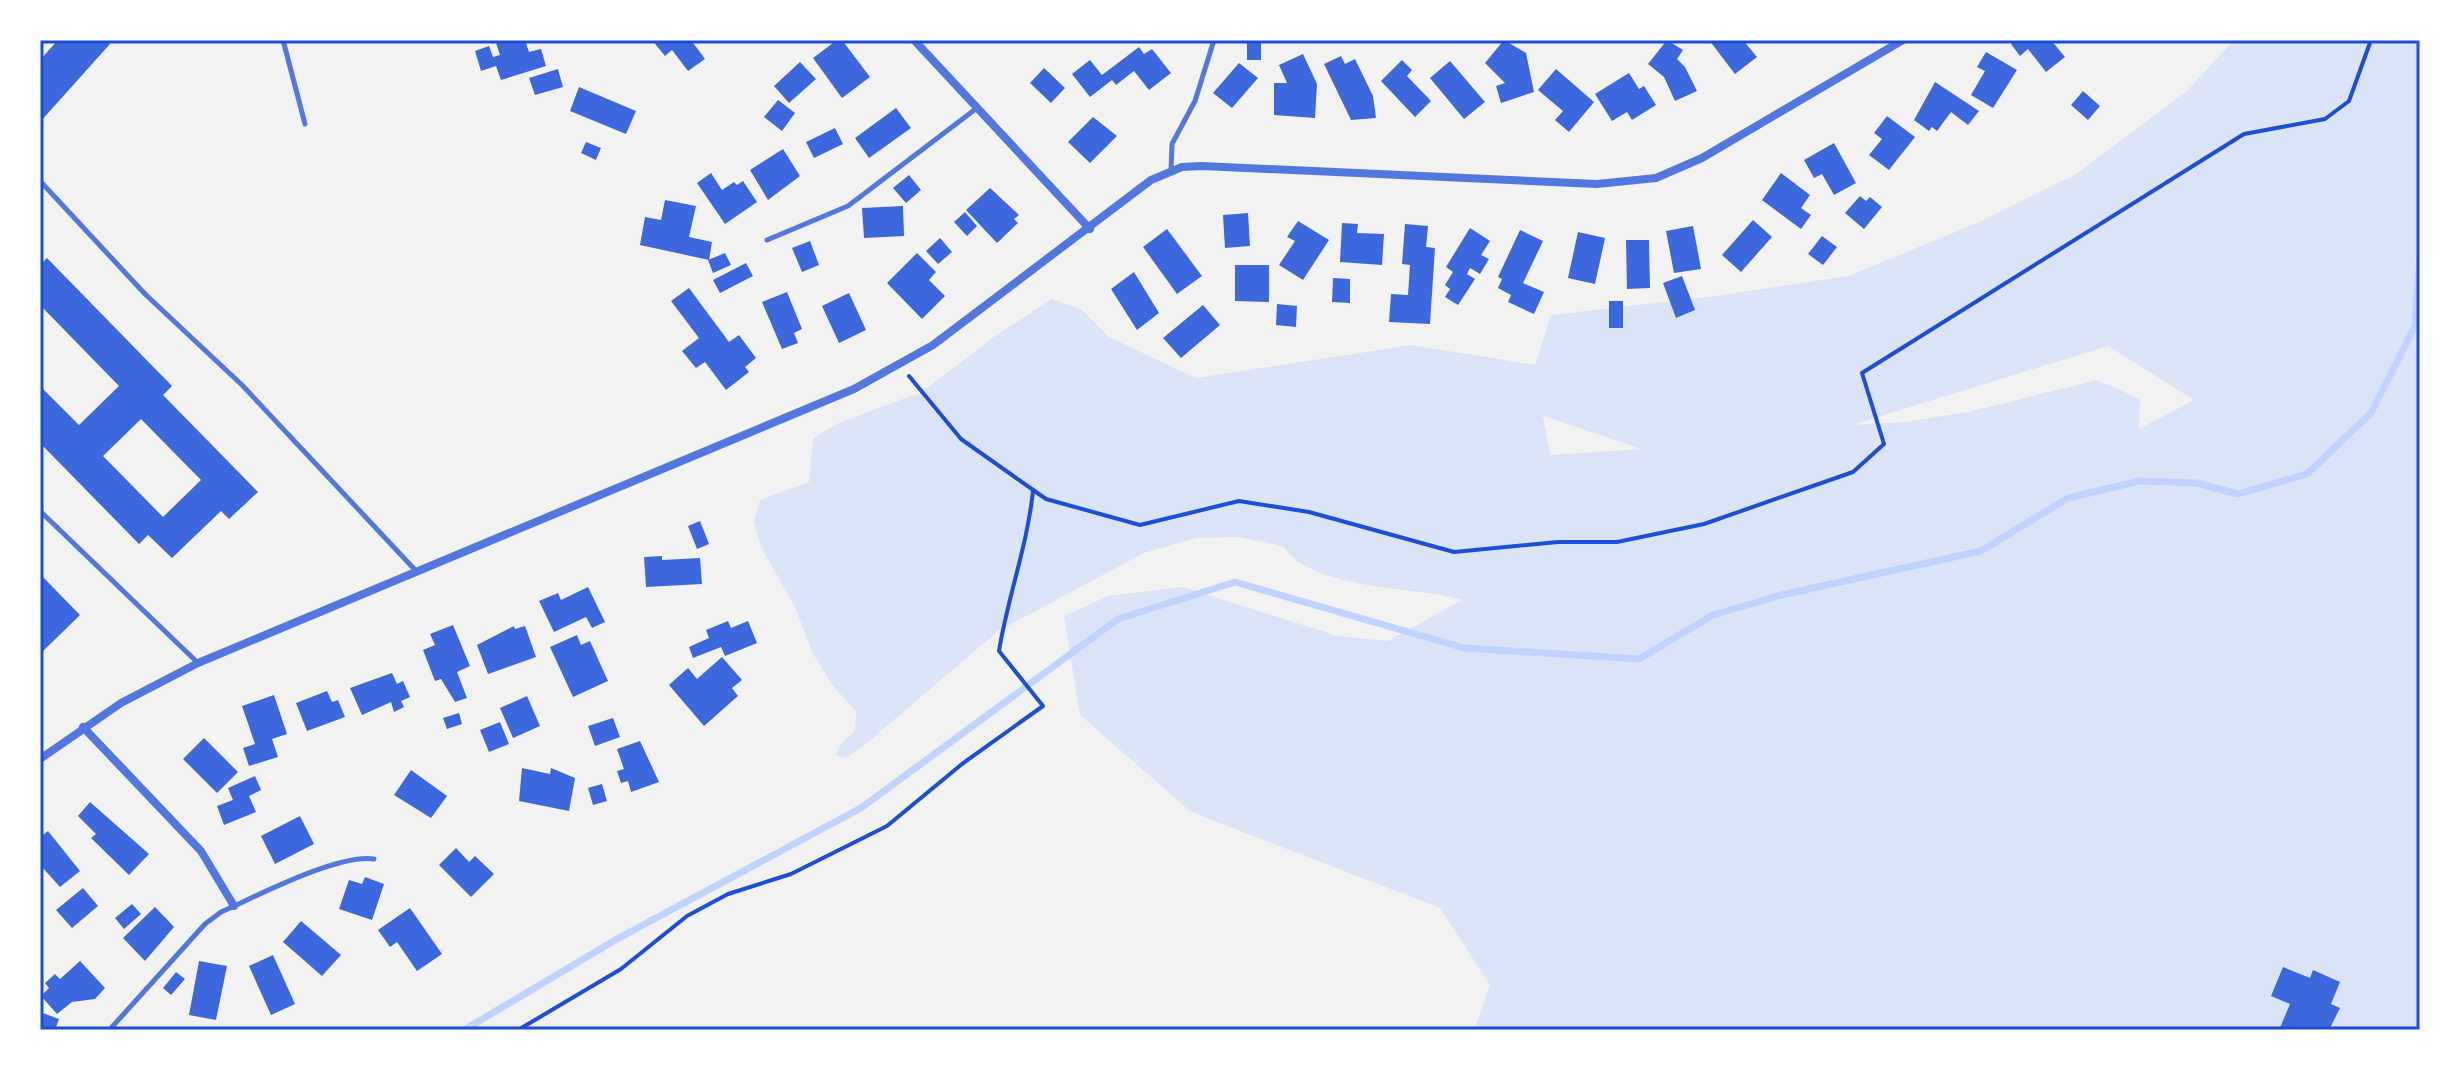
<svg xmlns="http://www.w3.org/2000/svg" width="2460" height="1070" viewBox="0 0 2460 1070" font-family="'Zilla Slab',serif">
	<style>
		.green { fill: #dbe4f7; fill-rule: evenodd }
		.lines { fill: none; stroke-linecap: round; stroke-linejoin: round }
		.stream { stroke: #bfd3fe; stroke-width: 7 }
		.building { fill: #3d67dc; fill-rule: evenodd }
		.path { stroke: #1d4ed8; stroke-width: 4 }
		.service { stroke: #5277de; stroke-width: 5 }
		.minor { stroke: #5277de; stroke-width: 8 }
		.neatline { fill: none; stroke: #1d4ed8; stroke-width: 3 }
	</style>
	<rect width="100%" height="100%" fill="#f2f2f2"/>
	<path class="green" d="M2234,40H2420V1030H1474L1490,985L1440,908L1191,812L1080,715L1064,616L1108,596L1183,587L1338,636L1388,641L1462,600C1417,586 1312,591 1283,546L1238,537L1197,538L1144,553L998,631L867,743L846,758L836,755L840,745L855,731L856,711L833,686L812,652L795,607L761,547L754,522L760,500L809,482L813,438L841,422L922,392L995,336L1052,299L1081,309L1109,337L1196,378L1411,345L1535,365L1551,315L1708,297L1848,276L1977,223L2076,174L2186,92ZM2108,346L2194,400L2139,429L2140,399L2097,380L1968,412L1905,422L1852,425ZM1543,416H1544L1641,449L1550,455Z"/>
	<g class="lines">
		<path class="stream" d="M464,1030L617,939L861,808L1118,619L1235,582L1464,648L1639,659L1713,615L1781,595L1981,551L2068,498L2140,481L2197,483L2238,494L2307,474L2371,413L2415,326L2420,255"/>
	</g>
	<path class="building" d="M58,40H106L110,44L40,122V60Z
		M495,40H525L529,52L541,49L546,66L501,80L496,66L481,71L475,51L489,46L493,57L500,55Z
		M652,40H691L705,59L688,71L672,50L665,56Z
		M837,40H842L870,77L842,98L813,58Z
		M1504,40L1526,53L1534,92L1501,103L1496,86L1505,83L1485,63Z
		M1667,40L1683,50L1677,59L1685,67L1697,91L1675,101L1664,77L1648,64Z
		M1709,40H1743L1757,57L1735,74Z
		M2015,40H2051L2065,57L2046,72L2028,49L2020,56L2011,44Z
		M1247,41H1261V60H1247Z
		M1139,47L1144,54L1152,49L1171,73L1149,90L1134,71L1116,85L1112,80L1090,97L1072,74L1090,60L1102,75Z
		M1986,52L2017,70L1993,108L1971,95L1985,71L1977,67Z
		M1303,54L1317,84L1315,118L1274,115V83H1287L1279,65Z
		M1341,56L1345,64L1355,59L1373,96L1376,118L1351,120L1324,64Z
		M1402,60L1412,70L1407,76L1431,101L1415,117L1381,81Z
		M1450,61L1485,102L1464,119L1430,78Z
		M800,62L816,79L789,103L774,86Z
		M1239,63L1258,78L1232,108L1213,93Z
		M1044,68L1065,88L1051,103L1030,83Z
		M558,69L563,87L535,95L529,78Z
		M1556,69L1594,102L1569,132L1555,120L1563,111L1538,90Z
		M1629,73L1639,89L1644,86L1656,105L1632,120L1627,112L1612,121L1595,94Z
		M1935,82L1979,111L1968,125L1951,112L1937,131L1932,127L1929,131L1914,120Z
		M579,87L636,111L626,134L570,111Z
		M2083,91L2100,106L2088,120L2071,105Z
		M778,100L795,113L782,131L764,117Z
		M896,108L911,128L869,158L855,138Z
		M1887,116L1915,137L1889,170L1869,155L1882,139L1874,133Z
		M1093,117L1117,136L1090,163L1068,142Z
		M835,128L843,144L814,158L806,142Z
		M586,142L601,148L596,160L581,153Z
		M1834,143L1856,183L1834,195L1822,174L1814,178L1804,160Z
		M783,149L800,176L768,200L750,170Z
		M711,173L722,190L734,182L737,185L743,181L757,202L725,224L697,183Z
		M1781,173L1810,195L1801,208L1811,215L1801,229L1762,200Z
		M909,175L921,190L906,203L893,188Z
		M990,188L1019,215L1014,219L1018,223L997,243L966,210Z
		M1860,196L1866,201L1870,197L1882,207L1864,229L1845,213Z
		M665,200L696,206L689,237L712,242L709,260L640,245L645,217L661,220Z
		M903,206L904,236L864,238L862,208Z
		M965,212L977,226L967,236L954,222Z
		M1248,213L1250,246L1225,248L1223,215Z
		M1753,220L1772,237L1741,272L1722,255Z
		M1298,221L1329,240L1303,280L1279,265L1295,241L1287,237Z
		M1342,223L1358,224L1357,233L1384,234L1382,265L1340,262Z
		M1405,224L1428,226L1426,247L1435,248L1430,324L1389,322L1391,294L1408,295L1410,265L1402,264Z
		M1693,226L1701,269L1674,273L1666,231Z
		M1470,228L1490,241L1481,255L1489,259L1480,274L1470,268L1467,274L1475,279L1458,305L1445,297L1450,289L1445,285L1453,272L1446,267Z
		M1167,229L1202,276L1177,294L1143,247Z
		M1520,230L1543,241L1523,283L1544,292L1534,314L1508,302L1511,295L1498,288L1502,279L1498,277Z
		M1578,232L1605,238L1595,284L1568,278Z
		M1822,236L1837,247L1823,265L1808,254Z
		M940,238L952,252L938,264L926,251Z
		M1626,240H1649L1650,288L1627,289Z
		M810,241L819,265L802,272L792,248Z
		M725,253L731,265L713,273L708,260Z
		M917,253L936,272L929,280L945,296L922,319L887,283Z
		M47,258L172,386L163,395L258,492L229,519L221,511L172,558L148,535L139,544L40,443V386L79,425L119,386L40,305V265ZM141,419L201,480L163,517L103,456Z
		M746,263L753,276L720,293L713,280Z
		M1235,265H1269V302L1235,301Z
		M1134,272L1159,313L1137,330L1111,289Z
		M1682,276L1695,310L1676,318L1663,283Z
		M1333,278L1350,279V303L1332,302Z
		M689,288L729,342L739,335L756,358L745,367L749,372L726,390L705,362L696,368L682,351L699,338L671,301Z
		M787,292L802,329L794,333L798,343L782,349L762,302Z
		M849,293L866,330L839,343L822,306Z
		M1609,301H1623V328H1609Z
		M1277,304L1297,306L1296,327L1276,325Z
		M1203,305L1220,325L1181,358L1163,338Z
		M700,521L709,544L697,549L688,526Z
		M662,556V560L700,558L702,584L646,587L644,557Z
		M40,574L80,615L40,654Z
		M588,587L605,622L592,628L586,617L554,632L539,601L558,593L561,600Z
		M728,621L731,628L748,621L757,643L725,656L721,647L693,658L689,647L709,638L706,630Z
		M453,625L470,666L457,672L467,698L455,702L441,679L435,681L423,650L435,645L430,634Z
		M514,626L515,629L525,626L536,657L488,674L477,645Z
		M577,635L581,645L590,641L608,681L573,697L550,647Z
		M722,657L742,680L732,688L738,696L704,726L669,685L688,668L697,679Z
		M392,673L397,684L403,681L410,697L401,701L404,707L394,712L391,702L362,715L350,688Z
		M327,691L332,702L338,700L345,717L307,731L296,703Z
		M274,695L287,734L272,739L278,757L249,766L243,748L255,744L242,706Z
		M527,696L540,726L513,738L500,708Z
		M459,713L462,724L447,729L443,718Z
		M613,718L620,737L595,746L588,726Z
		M500,722L509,744L489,752L480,730Z
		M204,738L238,772L217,793L183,759Z
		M640,741L659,782L631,792L628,781L621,783L617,771L624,769L617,749Z
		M522,768L550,774L551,768L575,778L569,811L519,801Z
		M411,770L447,796L431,818L394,795Z
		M255,776L261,790L249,796L256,812L224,825L217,806L233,800L228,788Z
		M602,784L607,801L593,805L588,788Z
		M90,802L149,854L129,875L91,838L96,834L78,816Z
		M300,816L314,844L275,864L261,836Z
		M48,831L80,871L60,887L42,867L40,868V837Z
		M456,848L469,862L475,856L494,874L471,897L439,865Z
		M365,877L384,884L372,920L339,909L349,880L362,884Z
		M83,888L98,906L72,928L56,910Z
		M132,904L141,914L124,929L115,918Z
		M155,907L174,927L145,961L123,938Z
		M410,908L442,954L417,971L397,942L390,947L378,930Z
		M301,921L341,955L322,976L283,942Z
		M273,955L295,1004L271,1015L249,966Z
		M80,961L105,988L95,999L72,1002L57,1014L41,996L49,988L45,983L55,974L60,979Z
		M199,961L227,966L216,1020L189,1015Z
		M2283,967L2310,978L2313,970L2340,982L2331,1004L2340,1008L2329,1030H2279L2290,1004L2271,996Z
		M176,972L185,979L171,995L163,988Z
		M40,1012L59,1019L55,1030H40Z"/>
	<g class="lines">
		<path class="path" d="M909,376L961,439L1046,499L1140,525L1239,501L1309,512L1454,552L1558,542H1617L1704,524L1853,472L1884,444L1862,373L2244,134L2325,119L2349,101L2371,40
			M518,1030L621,969L687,916L728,894L791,874L887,826L962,764L1043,706L999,651C1008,596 1027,547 1033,491"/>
		<path class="service" d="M283,40L305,124
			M1171,171L1172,144L1195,101L1214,40
			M41,182L145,294L242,385L417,572
			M767,240L848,206L977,108
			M40,511L198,663
			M112,1027L205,924L221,912C257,896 337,854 374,859"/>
		<path class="minor" d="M914,40L1090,229
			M83,727L201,851L234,906
			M40,759L121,703L198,663L854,389L933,345L1151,180L1182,167L1202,166L1597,184L1656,178L1702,158L1903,40"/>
	</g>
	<rect width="2460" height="1070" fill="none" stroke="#ffffff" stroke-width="84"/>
	<rect x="42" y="42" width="2376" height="986" class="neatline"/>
</svg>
